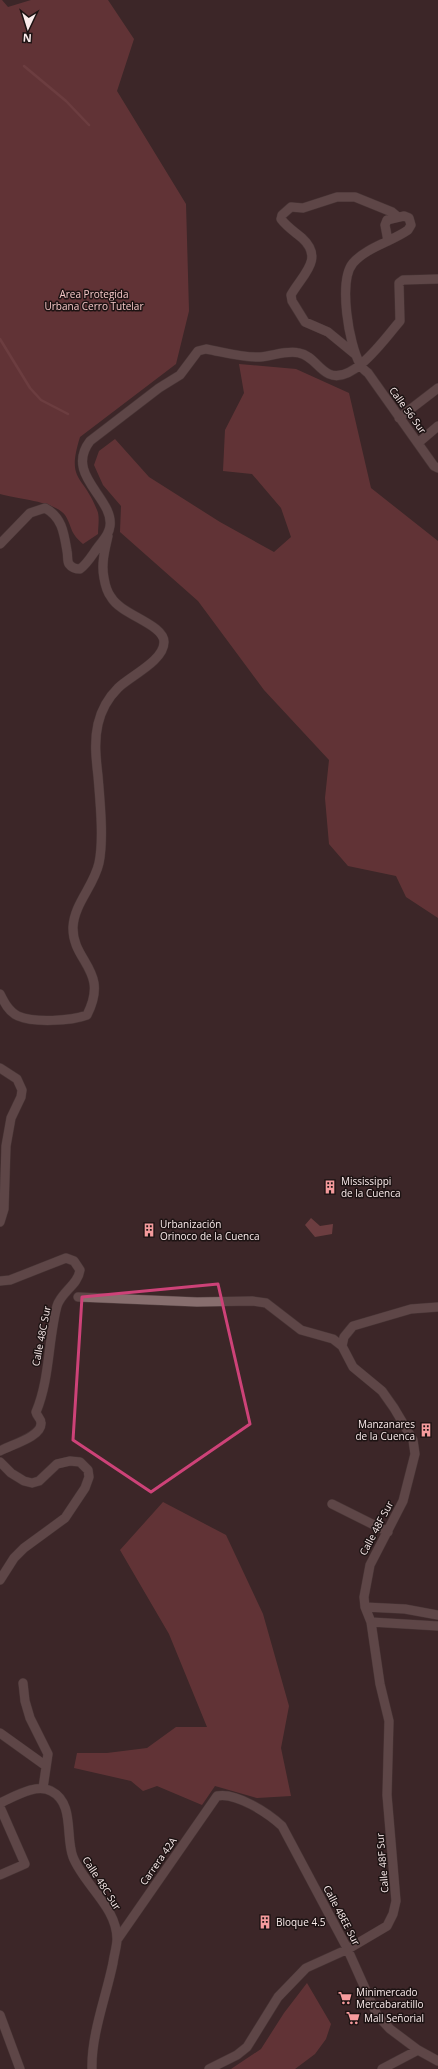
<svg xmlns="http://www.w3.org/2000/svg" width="438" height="2069" viewBox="0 0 438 2069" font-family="'Open Sans',sans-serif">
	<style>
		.forest { fill: #8e4448 }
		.water { fill: #a65a5d }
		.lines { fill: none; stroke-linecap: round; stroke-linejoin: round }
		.stream { stroke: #a65a5d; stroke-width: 2.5 }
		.minor-casing { stroke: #574545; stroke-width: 10 }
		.minor { stroke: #876e6e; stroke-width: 9 }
		.marked { fill: none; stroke: #cd4278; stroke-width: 3; stroke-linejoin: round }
		.labels { text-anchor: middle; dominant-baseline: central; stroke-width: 3; stroke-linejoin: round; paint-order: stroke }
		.park-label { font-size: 10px; fill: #f5c7c7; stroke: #1d1313 }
		.street-label { font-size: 10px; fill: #faebeb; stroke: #1d1313 }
		.poi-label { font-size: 10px; fill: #faebeb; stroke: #1d1313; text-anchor: start }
	</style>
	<rect width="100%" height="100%" fill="#3c2728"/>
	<path class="forest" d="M0,0H2L8,7L31,0H108L134,39L117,91L186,204L189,311L176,364L80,437C66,482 83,474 97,510C100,516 98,527 98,534L83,544C69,532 73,528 65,515C54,501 17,499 0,494Z
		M239,364L296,369L349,393L371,488L438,541V918L406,897L396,876L348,866L329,844L325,798L329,760L264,690L198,601L120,532L121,506L103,485L94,465L99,451L115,439L149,477L220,522L274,552L291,537L281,508L252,474L223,471L225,430L244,393Z
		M163,1502L226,1535L263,1614L289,1706L281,1748L291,1796L257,1798L215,1786L202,1805L157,1786L143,1791L131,1781L74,1768L77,1753H107L147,1748L176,1727H207L169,1634L120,1550Z
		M307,1983L331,2024L326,2039L315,2054L295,2069H231L261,2049L284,2013Z"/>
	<path class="water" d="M311,1218L320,1226L333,1224L332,1234L315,1237L305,1225Z"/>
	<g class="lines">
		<path class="stream" d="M24,66L66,101L89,125
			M0,339L30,388L41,400L68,414"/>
		<g class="minor-casing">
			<path id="minor" d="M388,241L385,225L387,220L404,216L409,218L411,225L408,230C391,242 367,247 353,263C338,281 349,345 360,364C362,368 365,371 368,373L434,466L438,468
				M356,355L328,332L305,322L292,301L291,295C302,275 325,259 302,238C295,232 287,227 281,219L282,215L291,207L303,208L337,197H355L392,212L398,217
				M399,418L438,388
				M418,443L438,426
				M0,544L30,513L45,508C62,517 64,533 67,551C68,555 67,561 69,564C72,568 76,569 80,569C88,563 92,555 98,547C103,540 109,535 110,526C114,498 64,475 90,441L159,388L180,375L198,351L206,349C223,352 243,358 260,357C273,356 287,350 299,353C312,355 318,369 329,374C353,385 386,337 400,321L399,283L403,280L438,279
				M0,994C4,1002 9,1012 18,1016C34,1023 71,1021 87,1015C110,970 72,962 73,927C74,904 94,886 99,863C104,839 100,801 98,776C96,759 94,741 98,724C101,711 108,698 118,688C130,676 164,661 164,642C164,624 121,615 111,597C107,592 105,584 104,578C101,564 105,549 108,536
				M0,1068L17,1079L22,1090L21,1097L11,1118L6,1146L4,1209L0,1222
				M0,1281L10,1280L66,1258L74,1261L80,1270C78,1285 61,1292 57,1306C48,1340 50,1379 36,1412C37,1417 41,1418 41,1423C42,1437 10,1445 0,1451
				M78,1297L197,1302L252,1301L266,1303L301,1330L333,1339L342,1346
				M0,1462L11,1473L24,1481L32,1483L39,1481L57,1464L70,1461L80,1462L88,1470L89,1477L85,1488L65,1518L24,1548L14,1558L0,1580
				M332,1504L388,1532
				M365,1607L405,1609L438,1615
				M371,1622L438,1626
				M23,1683L25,1701L30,1718L48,1754L43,1788
				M0,1733L46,1766
				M0,1803C14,1797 36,1783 51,1791C75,1803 65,1837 73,1857C84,1885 117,1907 117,1939C117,1946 114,1955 113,1963C106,1997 91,2035 92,2069
				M0,1807L25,1864L0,1875
				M117,1940L217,1796C236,1792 268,1813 282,1826L347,1948L377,2015L390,2029L418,2050L438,2061
				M0,2015L20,2069
				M209,2069L237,2055L247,2047L278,1997L306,1968L348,1949L387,1926L393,1914L396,1901L387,1795L389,1721L380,1684L371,1622L365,1607L364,1597L370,1565L403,1501L415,1454L413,1440L394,1408L382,1391L353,1367L342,1346L344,1337L353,1326L411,1309L438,1307
				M382,2069L418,2050"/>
		</g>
		<use href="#minor" class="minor"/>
	</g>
	<path d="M0 0H438V2069H0ZM218,1284L250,1424L151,1492L73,1440L82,1297Z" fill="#3c2728" fill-opacity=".55" fill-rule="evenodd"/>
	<path class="marked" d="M218,1284L250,1424L151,1492L73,1440L82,1297Z"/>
	<defs>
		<g id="building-bare" transform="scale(1.08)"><path d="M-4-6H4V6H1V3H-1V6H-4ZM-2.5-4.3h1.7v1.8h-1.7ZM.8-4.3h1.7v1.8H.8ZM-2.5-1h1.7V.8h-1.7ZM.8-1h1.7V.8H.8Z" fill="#f59b9d" stroke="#1d1313" stroke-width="2.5" paint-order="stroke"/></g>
		<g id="supermarket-bare" transform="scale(1.08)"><path d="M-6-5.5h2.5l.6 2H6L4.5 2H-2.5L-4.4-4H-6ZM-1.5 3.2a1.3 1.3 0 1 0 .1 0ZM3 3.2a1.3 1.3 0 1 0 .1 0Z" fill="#f59b9d" stroke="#1d1313" stroke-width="2.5" paint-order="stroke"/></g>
	</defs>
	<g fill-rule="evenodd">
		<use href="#building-bare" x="330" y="1187"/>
		<use href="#building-bare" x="149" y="1230"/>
		<use href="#building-bare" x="426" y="1430"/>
		<use href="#building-bare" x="265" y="1922"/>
		<use href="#supermarket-bare" x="345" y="1998"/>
		<use href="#supermarket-bare" x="353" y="2018"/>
	</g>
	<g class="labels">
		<g class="park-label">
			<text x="94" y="294">Area Protegida<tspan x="94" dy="12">Urbana Cerro Tutelar</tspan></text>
		</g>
		<g class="street-label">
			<text transform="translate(408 410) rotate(54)">Calle 56 Sur</text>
			<text transform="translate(41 1336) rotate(-79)">Calle 48C Sur</text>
			<text transform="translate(376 1528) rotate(-62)">Calle 48F Sur</text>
			<text transform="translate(158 1861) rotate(-55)">Carrera 42A</text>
			<text transform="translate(382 1863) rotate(-95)">Calle 48F Sur</text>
			<text transform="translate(102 1883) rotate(57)">Calle 48C Sur</text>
			<text transform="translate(342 1915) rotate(62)">Calle 48EE Sur</text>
		</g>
		<g class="poi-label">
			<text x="341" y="1181">Mississippi<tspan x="341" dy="12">de la Cuenca</tspan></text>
			<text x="160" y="1224">Urbanización<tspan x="160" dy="12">Orinoco de la Cuenca</tspan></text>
			<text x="415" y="1424" text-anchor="end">Manzanares<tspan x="415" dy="12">de la Cuenca</tspan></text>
			<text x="276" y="1922">Bloque 4.5</text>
			<text x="356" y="1992">Minimercado<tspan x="356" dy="12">Mercabaratillo</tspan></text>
			<text x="364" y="2018">Mall Señorial</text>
		</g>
	</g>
	<g transform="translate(28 28) rotate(184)" stroke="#1d1313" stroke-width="3" paint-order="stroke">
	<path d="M0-3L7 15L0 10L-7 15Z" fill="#faebeb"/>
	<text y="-6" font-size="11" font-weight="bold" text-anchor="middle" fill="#faebeb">N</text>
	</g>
</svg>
